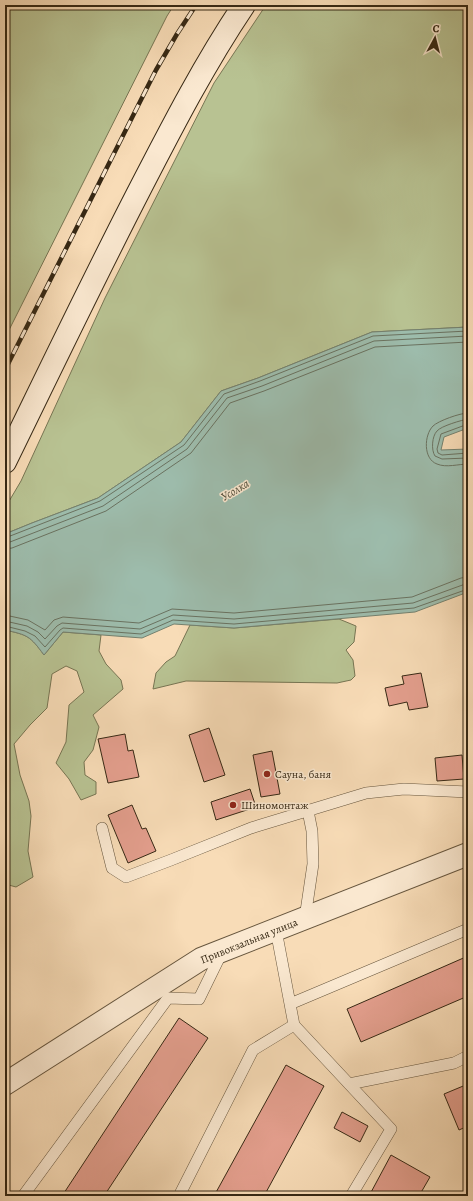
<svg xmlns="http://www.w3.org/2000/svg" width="473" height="1201" viewBox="0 0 473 1201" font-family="Alegreya,serif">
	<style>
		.green { fill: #b8c292; stroke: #777553 }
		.water { fill: #9dbcac; stroke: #74816f }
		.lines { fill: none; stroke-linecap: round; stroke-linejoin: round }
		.shore { stroke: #6a7260; stroke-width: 1 }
		.building { fill: #e49f8e; stroke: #362814 }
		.lane-casing { stroke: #66553d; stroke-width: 12 }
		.street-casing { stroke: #66553d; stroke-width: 24 }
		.secondary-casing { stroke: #362814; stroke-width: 24 }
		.lane { stroke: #fae8d0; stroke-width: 11 }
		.street { stroke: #fae8d0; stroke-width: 22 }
		.secondary { stroke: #fae8d0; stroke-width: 22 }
		.rail-casing { stroke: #362814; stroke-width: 4.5 }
		.rail { stroke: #fae8d0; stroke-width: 3; stroke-dasharray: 9; stroke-linecap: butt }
		.poi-dot { fill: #8f2418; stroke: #fae8d0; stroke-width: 1.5 }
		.labels { text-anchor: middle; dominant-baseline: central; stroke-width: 3; stroke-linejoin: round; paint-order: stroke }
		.poi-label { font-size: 11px; fill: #362814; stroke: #fae8d0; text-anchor: start }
		.street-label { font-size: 11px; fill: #362814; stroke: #fae8d0 }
		.water-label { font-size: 12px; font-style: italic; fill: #504d3a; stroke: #fae8d0 }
	</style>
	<rect width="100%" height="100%" fill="#f8dcb7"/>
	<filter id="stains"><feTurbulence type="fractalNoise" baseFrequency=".005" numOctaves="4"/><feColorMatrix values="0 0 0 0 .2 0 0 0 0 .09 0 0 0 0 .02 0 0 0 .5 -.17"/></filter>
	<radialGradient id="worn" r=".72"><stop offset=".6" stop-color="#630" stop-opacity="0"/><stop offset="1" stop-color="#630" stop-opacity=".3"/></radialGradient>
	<path class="green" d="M5,5H174L167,16L5,338Z
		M266,5H468V327L372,332L258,378L221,391L181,442L98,498L32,523L5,534V508L21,481L105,298L214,83Z
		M339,619L356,626L354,642L346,650L353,660L355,676L351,680L337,683L186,681L153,689L156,673L166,662L175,656L190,625L234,628Z
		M5,630C28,635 30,636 44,655L63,632L101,635L99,651L106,664L121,680L123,689L93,715L99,727L93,750L84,762L85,775L96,782V794L81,800L69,779L56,763L66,742L69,705L84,692L77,671L66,666L52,674L47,708L30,725L14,744L20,775L29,801L31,816L28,851L33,877L16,887L5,884Z"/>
	<path class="water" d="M468,327V428L444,437L441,450L468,449V592L415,612L234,628L174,624L142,638L63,632L44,655C30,636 28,635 5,630V534L32,523L98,498L181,442L221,391L258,378L372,332Z"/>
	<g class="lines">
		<path class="shore" d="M468,413C460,413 438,421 433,426C424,435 423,459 437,464C446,468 459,464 468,464
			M468,419C462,420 441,426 437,431C432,436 431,450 435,456L442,459L468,458
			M468,424L441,434L437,449L438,453L442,455L468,453
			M5,538L100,501L184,445L224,394L260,381L373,336L468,331
			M5,543L10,542L103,506L187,449L227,398L262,386L374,341L468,336
			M5,549L12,548L106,511L191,453L230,403L264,391L375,347L468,342
			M5,615L28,620L45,630L54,620L63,617L139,623L172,609L234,613L412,597L461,578L468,577
			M5,621L27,626L38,632L45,639L57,626L62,623L140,629L173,615L234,619L413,603L468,583
			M5,626L25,631L35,636L45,647L60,630L63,628L141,634L173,620L234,624L414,608L468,589"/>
	</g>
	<path class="building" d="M421,673L428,707L409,710L407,702L389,706L385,688L404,684L402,676Z
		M209,728L225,775L204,782L189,735Z
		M125,734L128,751L133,750L139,777L108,783L98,739Z
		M272,751L280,794L261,797L253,755Z
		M462,755L464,779L437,781L435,758Z
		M250,789L256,807L216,820L211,802Z
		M132,805L142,829L146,828L156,851L128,863L108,815Z
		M468,956V996L361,1042L347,1009Z
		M179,1018L208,1038L104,1196H62Z
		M286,1065L324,1086L264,1196H214Z
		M468,1084V1126L459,1130L444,1094Z
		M342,1112L368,1126L360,1142L334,1128Z
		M391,1155L430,1177L419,1196H369Z"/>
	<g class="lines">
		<g class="lane-casing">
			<path id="lane" d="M102,828L112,868L126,877L171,860L251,828L366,793L404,789L468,792
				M305,918L313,864L312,831L308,811
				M276,930L294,1025L391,1129L351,1196
				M290,1004L468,929
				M349,1084L454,1063L468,1056
				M23,1196L168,998L199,999L222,952
				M179,1196L253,1050L294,1025"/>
		</g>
		<g class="street-casing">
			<path id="street" d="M5,1084L201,959L468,854"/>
		</g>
		<g class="secondary-casing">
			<path id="secondary" d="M5,462C50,370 94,278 141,187C173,125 205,63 244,5"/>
		</g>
		<use href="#lane" class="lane"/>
		<use href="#street" class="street"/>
		<use href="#secondary" class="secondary"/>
		<g class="rail-casing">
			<path id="rail" d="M5,370L156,70L177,34L196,5"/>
		</g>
		<use href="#rail" class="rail"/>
	</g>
	<g class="poi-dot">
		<circle cx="267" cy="774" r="4"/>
		<circle cx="233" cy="805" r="4"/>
	</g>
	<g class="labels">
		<g class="poi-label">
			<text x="275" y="774">Сауна, баня</text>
			<text x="241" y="805">Шиномонтаж</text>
		</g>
		<g class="street-label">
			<text transform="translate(249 941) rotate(-22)">Привокзальная улица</text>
		</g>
		<g class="water-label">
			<text transform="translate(235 490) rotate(-31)">Усолка</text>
		</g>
	</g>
	<rect width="473" height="1201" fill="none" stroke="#f8dcb7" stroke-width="20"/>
	<rect x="6" y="6" width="461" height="1189" fill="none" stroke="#362814" stroke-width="2"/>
	<rect x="10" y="10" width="453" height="1181" fill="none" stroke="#362814"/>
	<g transform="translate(435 38) rotate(7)" stroke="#fae8d0" stroke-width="3" paint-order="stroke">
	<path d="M0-3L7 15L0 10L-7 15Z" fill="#362814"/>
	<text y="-6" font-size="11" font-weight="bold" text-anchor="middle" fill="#362814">С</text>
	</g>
	<rect width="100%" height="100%" filter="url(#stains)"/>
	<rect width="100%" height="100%" fill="url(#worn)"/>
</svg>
